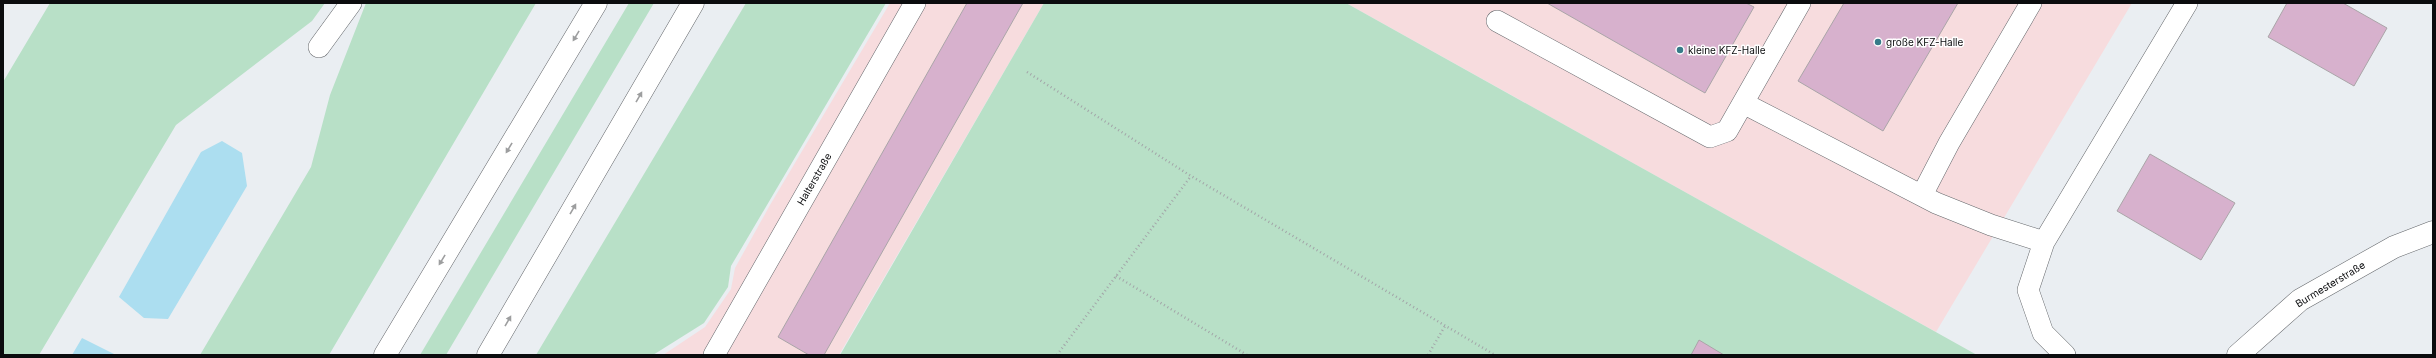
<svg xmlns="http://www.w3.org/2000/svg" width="2436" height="358" viewBox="0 0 2436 358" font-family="Inter,sans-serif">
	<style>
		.industrial { fill: #f7dcde }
		.green { fill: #b8e0c7 }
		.water { fill: #acdef0 }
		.building { fill: #d7b1cd; stroke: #aaa5a8 }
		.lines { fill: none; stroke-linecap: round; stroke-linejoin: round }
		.service-casing { stroke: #64676b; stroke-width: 22 }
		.minor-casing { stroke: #64676b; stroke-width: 23 }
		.motorway-casing { stroke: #64676b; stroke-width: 23 }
		.path { stroke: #a2a5a8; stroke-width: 2.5; stroke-dasharray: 1 3; stroke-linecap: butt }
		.service { stroke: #fff; stroke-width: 21 }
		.minor { stroke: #fff; stroke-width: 22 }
		.motorway { stroke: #fff; stroke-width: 22 }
		.oneway { fill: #9d9e9f }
		.poi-dot { fill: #367b89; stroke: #fff; stroke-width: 1.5 }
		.labels { text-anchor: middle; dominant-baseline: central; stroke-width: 3; stroke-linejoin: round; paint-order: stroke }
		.poi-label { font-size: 10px; fill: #0b0c0e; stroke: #fff; text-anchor: start }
		.street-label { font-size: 10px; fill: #0b0c0e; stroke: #fff }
	</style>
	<rect width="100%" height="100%" fill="#eaeef2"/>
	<path class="industrial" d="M890,3H1044L839,355H663L705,327L731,289L735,268L770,205Z
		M1346,3H2132L1936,332Z"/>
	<path class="green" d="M50,3H325L312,21L176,125L39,355H3V82Z
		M366,3H536L329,355H200L311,167L330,95Z
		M629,3H654L446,355H420Z
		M746,3H886L731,266L728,287L704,323L653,355H536Z
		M1044,3H1346L1977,355H840Z"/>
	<path class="water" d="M222,141L242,153L247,186L168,319L144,318L119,297L201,152Z
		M82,338L116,355H72Z"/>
	<path class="building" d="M967,3H1023L824,355H809L778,337Z
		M1547,3H1746L1754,7L1705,93Z
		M1844,3H1958L1883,131L1798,81Z
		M2287,3H2343L2387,28L2354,86L2268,37Z
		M2150,154L2235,203L2201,260L2117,211Z
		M1699,340L1724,355H1691Z"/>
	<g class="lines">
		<g class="service-casing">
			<path id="service" d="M1497,21L1710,137L1727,131L1800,3
				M319,47L351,3
				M1743,103L1936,203L1991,225L2044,242
				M1922,195L1949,143L2031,3
				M714,355L915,3
				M2065,355L2043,333L2028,290L2044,242L2187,3"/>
		</g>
		<g class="minor-casing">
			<path id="minor" d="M2238,355L2300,300L2394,247L2433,232"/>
		</g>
		<g class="motorway-casing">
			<path id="motorway" d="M385,355L596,3
				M488,355L693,3"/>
		</g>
		<path class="path" d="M1027,72L1191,176L1495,355
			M1116,276L1247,355
			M1057,355L1191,176
			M1428,355L1445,326"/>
		<use href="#service" class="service"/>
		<use href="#minor" class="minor"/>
		<use href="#motorway" class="motorway"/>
	</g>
	<defs><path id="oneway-solid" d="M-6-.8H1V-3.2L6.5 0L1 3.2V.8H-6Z"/></defs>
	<g class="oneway">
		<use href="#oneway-solid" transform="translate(576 36) rotate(121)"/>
		<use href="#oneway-solid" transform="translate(639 97) rotate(-60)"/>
		<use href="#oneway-solid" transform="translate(509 148) rotate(121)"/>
		<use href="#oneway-solid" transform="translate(573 209) rotate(-60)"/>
		<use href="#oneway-solid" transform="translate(442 260) rotate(121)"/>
		<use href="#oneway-solid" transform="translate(508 321) rotate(-60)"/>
	</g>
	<g class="poi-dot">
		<circle cx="1878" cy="42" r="4"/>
		<circle cx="1680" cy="50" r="4"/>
	</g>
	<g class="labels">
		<g class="poi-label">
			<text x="1886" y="42">große KFZ-Halle</text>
			<text x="1688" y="50">kleine KFZ-Halle</text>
		</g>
		<g class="street-label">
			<text transform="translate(814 179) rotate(-60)">Halterstraße</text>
			<text transform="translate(2330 284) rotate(-31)">Burmesterstraße</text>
		</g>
	</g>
	<rect width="2436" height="358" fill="none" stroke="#0b0c0e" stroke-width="8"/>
</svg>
